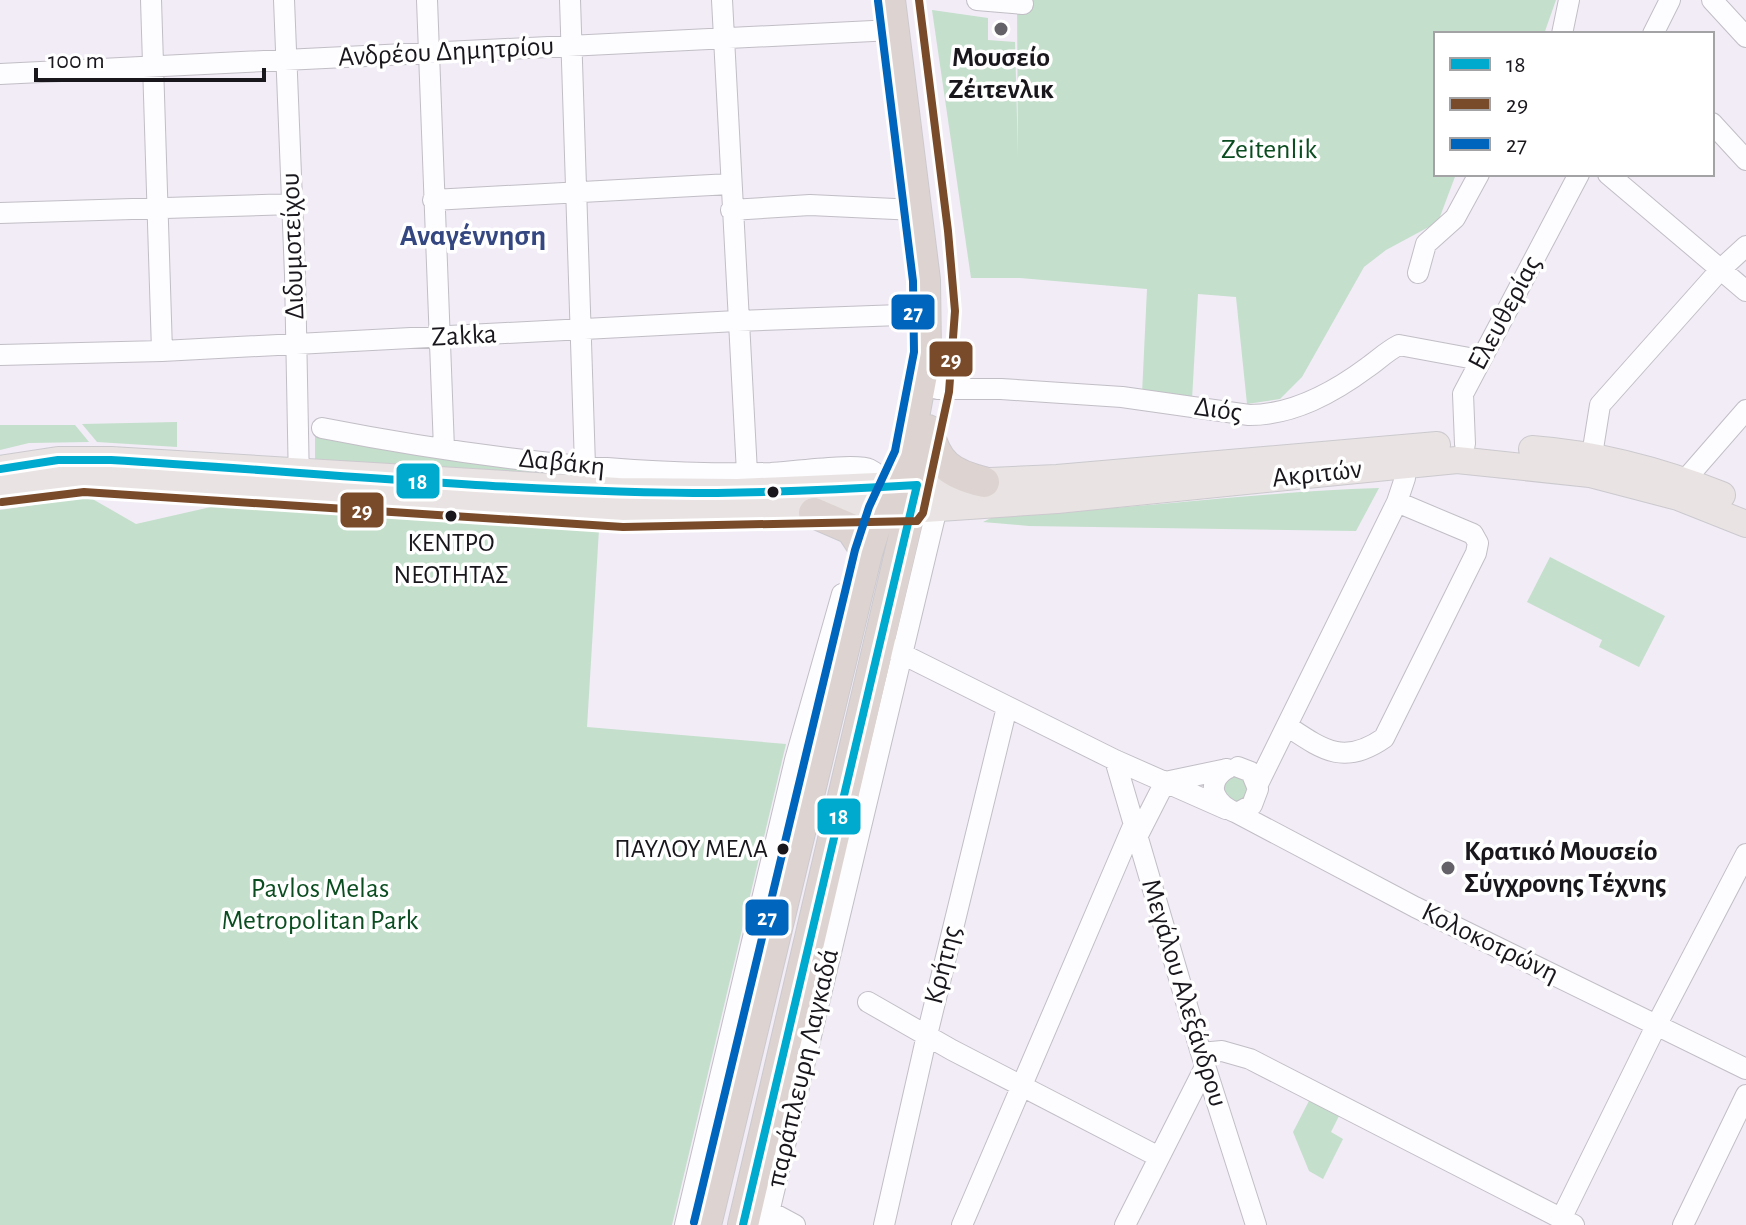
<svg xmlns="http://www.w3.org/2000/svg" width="1746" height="1225" viewBox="0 0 1746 1225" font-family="'Alegreya Sans',sans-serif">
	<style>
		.green { fill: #c4dfcb }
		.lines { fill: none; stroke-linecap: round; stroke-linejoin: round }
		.minor-casing { stroke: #c2bec6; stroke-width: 22 }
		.major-casing { stroke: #ccc9ce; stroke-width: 28 }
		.highway-casing { stroke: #ccc9ce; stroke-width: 32 }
		.minor { stroke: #fdfcfe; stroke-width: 20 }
		.major { stroke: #e9e4e3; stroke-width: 26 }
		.highway { stroke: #ddd4d1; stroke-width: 30 }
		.bus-1-casing { stroke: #fff; stroke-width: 14 }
		.bus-2-casing { stroke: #fff; stroke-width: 14 }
		.bus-3-casing { stroke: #fff; stroke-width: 14 }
		.bus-1 { stroke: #00a9ce; stroke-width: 8 }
		.bus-2 { stroke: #7a4b2a; stroke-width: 8 }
		.bus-3 { stroke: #0065bd; stroke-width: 8 }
		.poi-dot { fill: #656168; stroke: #fff; stroke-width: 3 }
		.bus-dot { fill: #19161c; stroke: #fff; stroke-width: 3 }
		.labels { text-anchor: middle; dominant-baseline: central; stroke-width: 7; stroke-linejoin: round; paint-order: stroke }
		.bus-label { font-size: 26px; fill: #19161c; stroke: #fff }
		.street-label { font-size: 28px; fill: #19161c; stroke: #fff }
		.poi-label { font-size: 28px; font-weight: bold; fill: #19161c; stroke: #fff }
		.park-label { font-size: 28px; fill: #0b4d20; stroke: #fff }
		.neighbourhood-label { font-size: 30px; font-weight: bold; fill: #354781; stroke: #fff }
		.line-badge { stroke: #fff; stroke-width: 3 }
		.badge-label { font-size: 22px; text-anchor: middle; font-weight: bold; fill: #fff }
	</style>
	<rect width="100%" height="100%" fill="#f1ecf6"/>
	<path class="green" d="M1017,0H1556L1544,34H1436V174H1456L1438,222L1386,250L1364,267L1302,377L1280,399L1247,404L1236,297L1198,294L1192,399L1142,394L1147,289L1020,278H971L932,10L988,18V40L1015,42L1018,157Z
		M177,422V447L97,442L82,424Z
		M0,425H75L89,442L29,443L0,450Z
		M315,432L581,471L613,483L315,460Z
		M1379,488L1356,531L1029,526L983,522L997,515C1125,511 1251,492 1379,488Z
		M89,497L136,524L224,504L599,529L587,727L786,744L672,1225H0V510Z
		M1550,557L1665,616L1639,667L1599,647L1602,640L1527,602Z
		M1229,772L1253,785L1238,807L1217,785Z
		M1311,1097L1341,1112L1331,1132L1343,1139L1323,1179L1309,1171L1293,1132Z"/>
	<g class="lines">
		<g class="minor-casing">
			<path id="minor" d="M151,0L162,351
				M284,0L295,275L299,484
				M427,0L444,449
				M570,0L585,466
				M722,0L747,473
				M977,0L1023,4
				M1712,0L1746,37
				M1562,34L1569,0
				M1653,34L1670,0
				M0,74L893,30
				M1712,123L1746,160
				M1608,174L1746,291
				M433,200L730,184
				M731,210L810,205L916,210
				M0,213L293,204
				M1418,273L1426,244L1455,218L1479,174
				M0,355L162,351L737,321L928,314
				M937,389H1001L1122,397L1249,415C1293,415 1333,393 1368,367C1378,360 1387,351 1399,345L1480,360
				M322,428C470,457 621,476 771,473C789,472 857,463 869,469C877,473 886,481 893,487
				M1465,444L1463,394L1579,174
				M1592,455L1600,405L1721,269L1746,246
				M1685,480L1746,410
				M890,648L1115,760L1226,809
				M1287,726C1323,750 1344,766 1384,738L1476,553L1478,543L1473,534L1397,502
				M1115,760L1201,1053L1256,1225
				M1226,769C1203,785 1216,805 1237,813L1252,805L1258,789L1251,772L1238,767
				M1165,782L1227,769
				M1258,784L1397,502L1405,478L1403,451
				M1237,813L1415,907L1746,1069
				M1137,837L1165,782
				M868,1002L952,1050L1159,1157
				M1201,1053L1222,1051L1250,1059L1574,1225
				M759,1208L769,1211L795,1225
				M1561,1219L1657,1024L1746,854
				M685,1225L795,760L842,594
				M766,1225L930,537L937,508L932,497
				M884,1225L927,1035L1007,707
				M962,1225L1133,826
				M1125,1225L1205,1067
				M1683,1225L1746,1095"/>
		</g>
		<g class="major-casing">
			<path id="major" d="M1532,449C1599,454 1659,470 1722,495
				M0,469L58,460H111L618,491L738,492L1057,478L1437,445
				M0,490L42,483L84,480L624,515H695L880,512L1057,500L1457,460L1590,474L1678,497L1746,524"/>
		</g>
		<g class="highway-casing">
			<path id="highway" d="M928,430C937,464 950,474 984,482
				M814,513L851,529L867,553
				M706,1225L867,553L880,512L901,471L907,454L926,353L925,280L890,0
				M743,1225L924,450"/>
		</g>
		<use href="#minor" class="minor"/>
		<use href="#major" class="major"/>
		<use href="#highway" class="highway"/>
		<g class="bus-1-casing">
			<path id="bus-1" d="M0,469L58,460H111C313,472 515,493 717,493C784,492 850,489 917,485L743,1225"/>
		</g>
		<g class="bus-2-casing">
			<path id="bus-2" d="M2,502L84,492L623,527L917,521L923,513L949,392L955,311L948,231L919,0"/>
		</g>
		<g class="bus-3-casing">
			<path id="bus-3" d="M694,1222L855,550L869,507L895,451L914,352L913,281L878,1"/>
		</g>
		<use href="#bus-1" class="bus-1"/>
		<use href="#bus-2" class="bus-2"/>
		<use href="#bus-3" class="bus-3"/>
	</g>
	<g class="poi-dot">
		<circle cx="1001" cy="29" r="8"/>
		<circle cx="1448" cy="868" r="8"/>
	</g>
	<g class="bus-dot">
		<circle cx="773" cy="492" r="7"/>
		<circle cx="451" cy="516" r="7"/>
		<circle cx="783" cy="849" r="7"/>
	</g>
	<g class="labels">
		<g class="bus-label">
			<text x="451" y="543">ΚΕΝΤΡΟ<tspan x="451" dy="32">ΝΕΟΤΗΤΑΣ</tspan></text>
			<text x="768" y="849" text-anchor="end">ΠΑΥΛΟΥ ΜΕΛΑ</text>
		</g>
		<g class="street-label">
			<text transform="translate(446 52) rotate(-3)">Ανδρέου Δημητρίου</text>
			<text transform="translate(293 246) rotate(-92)">Διδυμοτείχου</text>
			<text transform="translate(1505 313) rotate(-62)">Ελευθερίας</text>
			<text transform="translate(464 336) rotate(-3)">Zakka</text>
			<text transform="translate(1218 410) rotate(8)">Διός</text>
			<text transform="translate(562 463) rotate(6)">Δαβάκη</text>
			<text transform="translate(1317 474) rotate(-6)">Ακριτών</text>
			<text transform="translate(1490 943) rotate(26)">Κολοκοτρώνη</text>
			<text transform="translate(943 965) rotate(-76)">Κρήτης</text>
			<text transform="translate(1184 993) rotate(73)">Μεγάλου Αλεξάνδρου</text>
			<text transform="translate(803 1068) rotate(-77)">παράπλευρη Λαγκαδά</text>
		</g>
		<g class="poi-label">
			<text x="1001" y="58">Μουσείο<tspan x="1001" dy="32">Ζέιτενλικ</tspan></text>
			<text x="1464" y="852" text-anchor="start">Κρατικό Μουσείο<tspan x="1464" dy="32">Σύγχρονης Τέχνης</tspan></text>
		</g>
		<g class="park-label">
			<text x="1269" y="150">Zeitenlik</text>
			<text x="320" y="889">Pavlos Melas<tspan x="320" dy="32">Metropolitan Park</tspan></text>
		</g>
		<g class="neighbourhood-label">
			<text x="473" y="236">Αναγέννηση</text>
		</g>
	</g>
	<g class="line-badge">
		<rect x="890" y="293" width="46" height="38" rx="8" fill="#0065bd"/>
		<rect x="928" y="340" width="46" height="38" rx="8" fill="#7a4b2a"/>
		<rect x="395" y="462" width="46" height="38" rx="8" fill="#00a9ce"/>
		<rect x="339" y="491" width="46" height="38" rx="8" fill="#7a4b2a"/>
		<rect x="816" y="797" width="46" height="39" rx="8" fill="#00a9ce"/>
		<rect x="744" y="898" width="46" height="39" rx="8" fill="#0065bd"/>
	</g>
	<g class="badge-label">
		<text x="913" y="320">27</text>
		<text x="951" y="367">29</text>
		<text x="418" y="489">18</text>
		<text x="362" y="518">29</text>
		<text x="839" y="824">18</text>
		<text x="767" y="925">27</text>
	</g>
	<rect x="1434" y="32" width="280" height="144" fill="#ffffff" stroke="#a3a2a4" stroke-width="2"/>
	<rect x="1450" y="58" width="40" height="12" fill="#00a9ce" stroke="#a3a2a4" stroke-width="2"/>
	<text x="1506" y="72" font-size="24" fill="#19161c">18</text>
	<rect x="1450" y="98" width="40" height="12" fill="#7a4b2a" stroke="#a3a2a4" stroke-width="2"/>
	<text x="1506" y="112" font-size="24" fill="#19161c">29</text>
	<rect x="1450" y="138" width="40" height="12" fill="#0065bd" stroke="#a3a2a4" stroke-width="2"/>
	<text x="1506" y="152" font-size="24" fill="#19161c">27</text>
	<path d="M36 68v12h228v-12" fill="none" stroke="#19161c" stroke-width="4"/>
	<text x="48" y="68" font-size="24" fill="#19161c" stroke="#ffffff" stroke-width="6" paint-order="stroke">100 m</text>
</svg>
